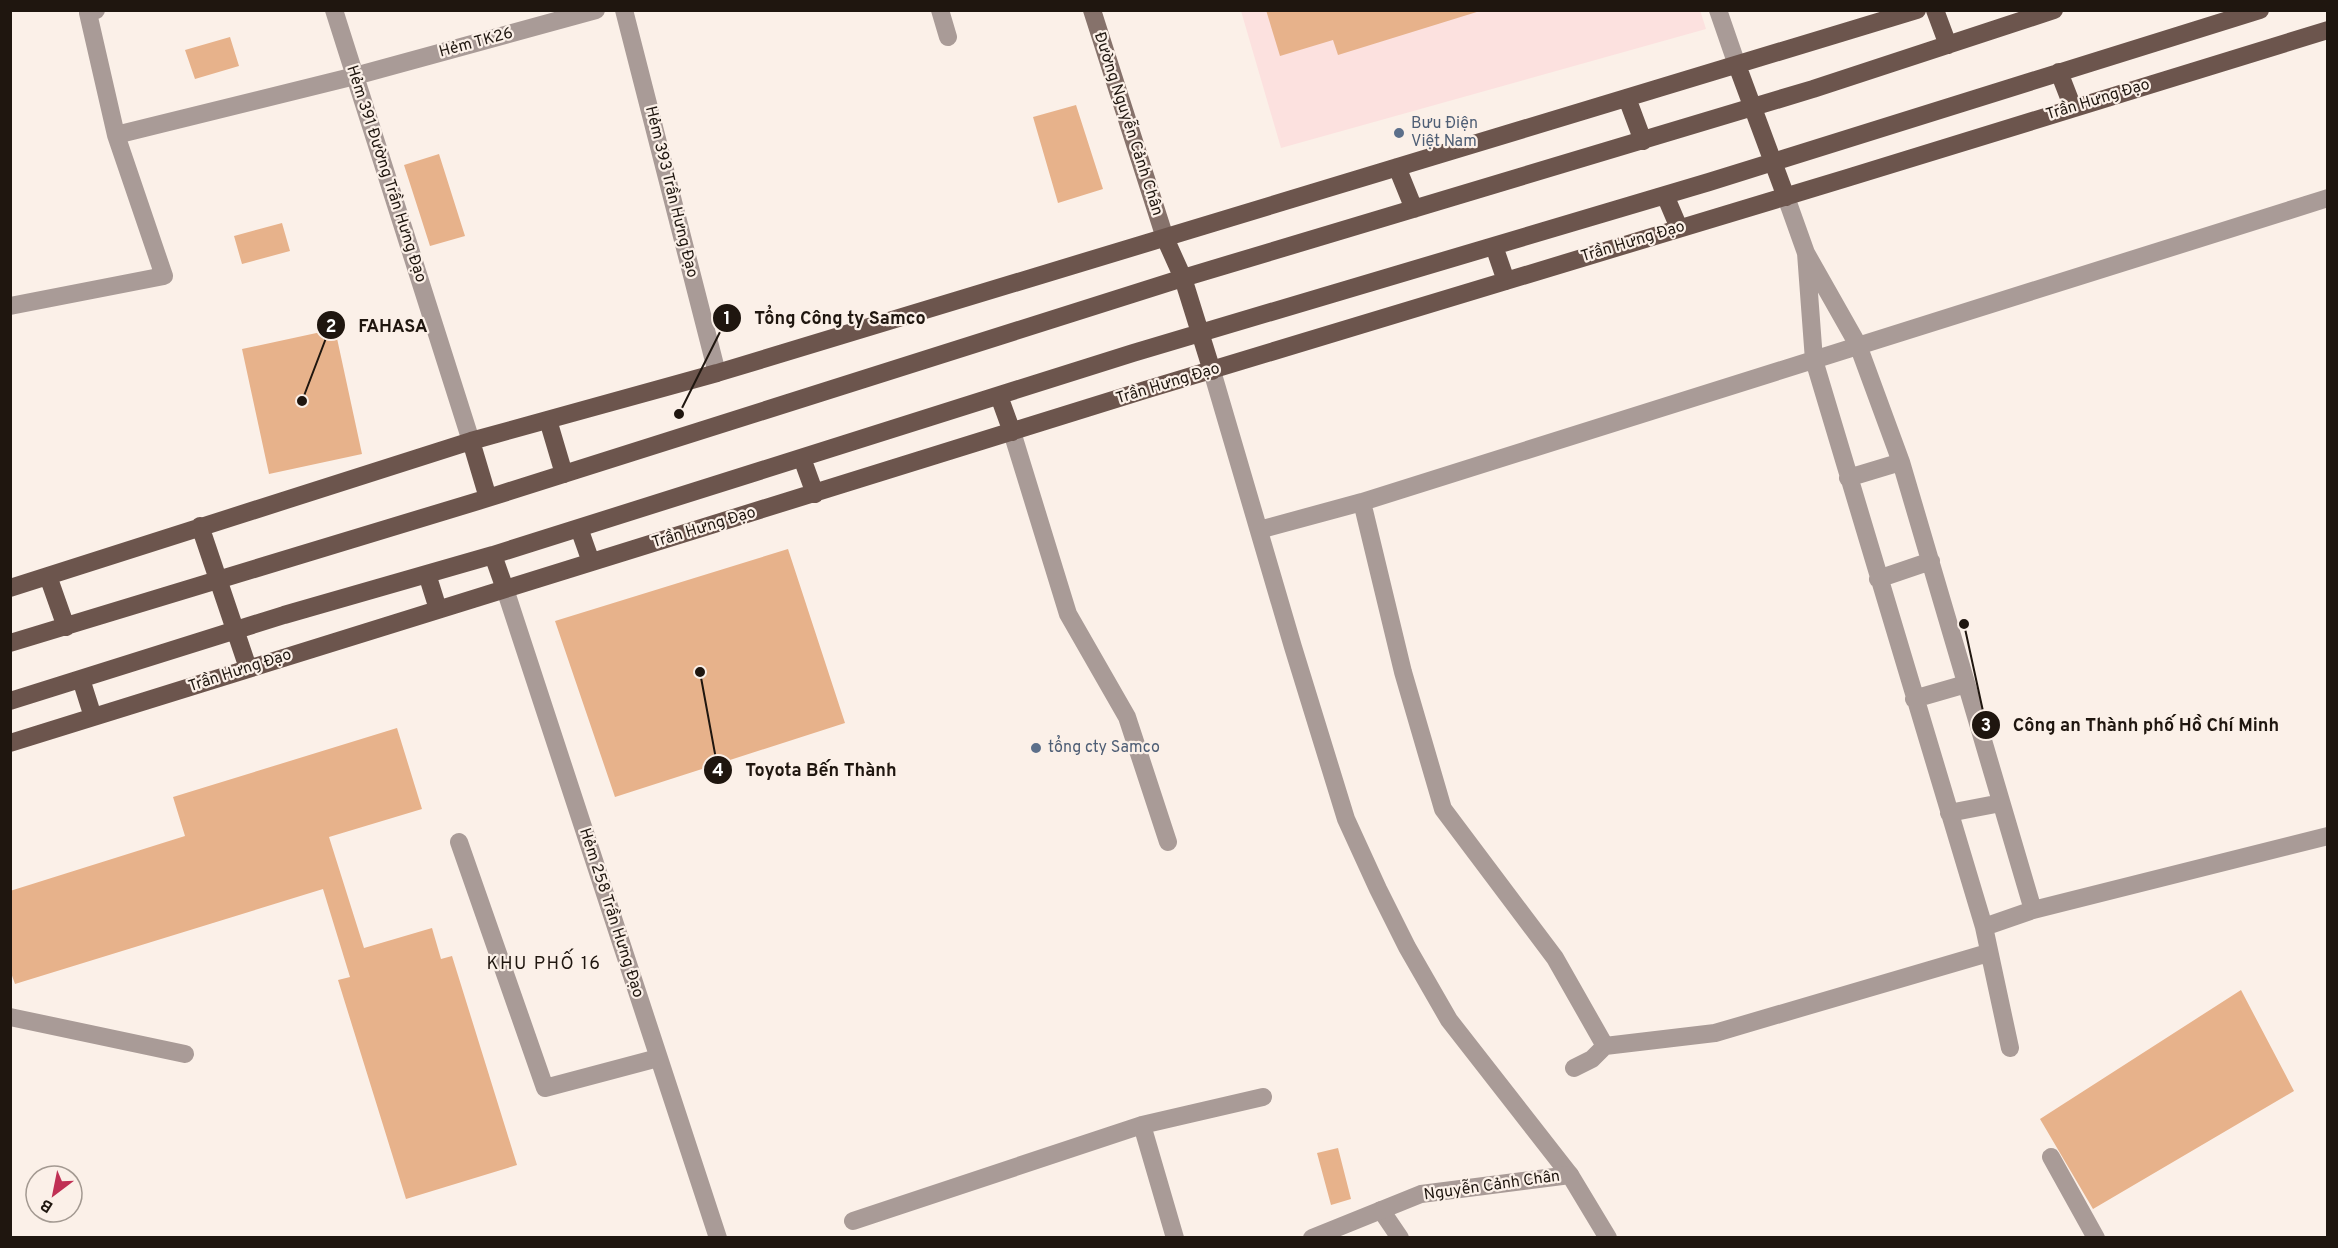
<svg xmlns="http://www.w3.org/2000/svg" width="2338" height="1248" viewBox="0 0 2338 1248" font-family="Overpass,sans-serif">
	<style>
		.commercial { fill: #fce1df }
		.building { fill: #e7b28b }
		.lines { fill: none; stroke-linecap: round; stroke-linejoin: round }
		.lane { stroke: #a99b97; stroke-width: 18 }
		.street { stroke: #a99b97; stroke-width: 18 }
		.secondary { stroke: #86726b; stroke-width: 18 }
		.primary { stroke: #6c554d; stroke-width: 18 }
		.service-dot { fill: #5c6f8a; stroke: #fbf0e8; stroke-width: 2 }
		.labels { text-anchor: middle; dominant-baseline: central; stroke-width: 4.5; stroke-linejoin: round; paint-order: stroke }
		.street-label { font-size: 16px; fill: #1f160f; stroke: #fbf0e8 }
		.service-label { font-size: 16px; fill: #4e5e75; stroke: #fbf0e8; text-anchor: start }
		.neighbourhood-label { font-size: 18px; letter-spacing: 1.5px; fill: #1f160f; stroke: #fbf0e8 }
		.leader { fill: none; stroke: #1f160f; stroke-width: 2 }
		.callout-dot { fill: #1f160f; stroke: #fbf0e8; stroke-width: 2 }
		.mark-label { font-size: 18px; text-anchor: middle; font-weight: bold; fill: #fff }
		.callout-label { font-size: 18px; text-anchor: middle; font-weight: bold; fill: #1f160f; stroke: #fbf0e8; stroke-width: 4.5; stroke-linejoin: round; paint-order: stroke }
	</style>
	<rect width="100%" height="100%" fill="#fbf0e8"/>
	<path class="commercial" d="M1700,10L1706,29L1281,148L1241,11Z"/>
	<path class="building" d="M1266,10H1480V11L1338,55L1333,40L1280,56Z
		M230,37L239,66L195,79L185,50Z
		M1076,105L1103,189L1058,203L1033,117Z
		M439,154L465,236L430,246L404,165Z
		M282,223L290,251L242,264L234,236Z
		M335,329L362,454L269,474L242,349Z
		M788,549L845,723L615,797L555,621Z
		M397,728L422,809L329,837L364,948L432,928L441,959L452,956L517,1165L406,1199L338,980L350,977L323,889L15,984L10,970V891L185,836L173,797Z
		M2241,990L2294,1091L2093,1209L2040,1119Z
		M1338,1148L1351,1199L1331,1205L1317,1153Z"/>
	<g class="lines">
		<path class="lane" d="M96,10L88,13L116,135
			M1718,10L1737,65
			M1786,197L1806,253L1858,345L1901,462L2033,910
			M1806,253L1814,360L1984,927L2010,1048
			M10,306L164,276L116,135L355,76
			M1212,371L1293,647L1346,819L1378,889L1407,947L1449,1020L1570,1175
			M1012,432L1068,614L1127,717L1168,842
			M1848,478L1901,462
			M1362,502L1403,672L1443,809L1555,958L1605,1046
			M1259,530L1362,502L2328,198
			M1878,579L1931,561
			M505,589L718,1238
			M1914,699L1966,684
			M1949,813L2001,803
			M459,842L545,1088L658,1058
			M1984,927L2033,910L2328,836
			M10,1017L185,1054
			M1574,1068L1592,1059L1605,1046L1715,1033L1988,953
			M1142,1125L1175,1238
			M1381,1210L1400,1238
			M853,1221L1142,1125L1263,1097"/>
		<path class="street" d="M334,10L471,441
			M624,10L717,373
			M940,10L948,37
			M355,76L596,10
			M2051,1157L2096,1238
			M1312,1238L1421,1194L1570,1175L1608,1238"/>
		<path class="secondary" d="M1092,10L1165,238"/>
		<path class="primary" d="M1935,10L1948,45
			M1737,65L1786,197
			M2059,72L2073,108
			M1627,98L1643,141
			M1397,167L1414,209
			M1665,195L1679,228
			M1165,238L1183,278L1212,371
			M1494,246L1506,281
			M999,396L1012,432
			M548,420L564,474
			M471,441L488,498
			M802,458L815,494
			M200,526L248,668
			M579,528L591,562
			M493,555L505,589
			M427,574L438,609
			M48,576L66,627
			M10,588L471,441L717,373L1917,10
			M10,643L488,498L1183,278L1813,89L2054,10
			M81,679L93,717
			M10,701L284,615L493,555L1133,353L1709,182L2260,10
			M10,743L1145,390L1847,178L2328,30"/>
	</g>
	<g class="service-dot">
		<circle cx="1399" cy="133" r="6"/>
		<circle cx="1036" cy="748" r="6"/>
	</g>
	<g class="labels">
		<g class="street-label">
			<text transform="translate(476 43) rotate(-15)">Hẻm TK26</text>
			<text transform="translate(2098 100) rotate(-17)">Trần Hưng Đạo</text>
			<text transform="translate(1128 124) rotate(72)">Đường Nguyễn Cảnh Chân</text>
			<text transform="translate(386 174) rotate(72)">Hẻm 391 Đường Trần Hưng Ðạo</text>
			<text transform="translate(671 192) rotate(76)">Hẻm 393 Trần Hưng Ðạo</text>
			<text transform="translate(1633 242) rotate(-17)">Trần Hưng Đạo</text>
			<text transform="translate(1168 384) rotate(-17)">Trần Hưng Đạo</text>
			<text transform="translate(704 528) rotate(-17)">Trần Hưng Đạo</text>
			<text transform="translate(240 671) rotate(-18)">Trần Hưng Đạo</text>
			<text transform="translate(611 913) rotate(72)">Hẻm 258 Trần Hưng Đạo</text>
			<text transform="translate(1492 1186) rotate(-8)">Nguyễn Cảnh Chân</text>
		</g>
		<g class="service-label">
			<text x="1411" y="124">Bưu Điện<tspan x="1411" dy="18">Việt Nam</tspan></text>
			<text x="1048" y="748">tổng cty Samco</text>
		</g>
		<g class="neighbourhood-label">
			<text x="544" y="964">KHU PHỐ 16</text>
		</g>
	</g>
	<path class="leader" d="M679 414L727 318M302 401L331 325M1964 624L1986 725M700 672L718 770"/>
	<g class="callout-dot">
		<circle cx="679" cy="414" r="6"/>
		<circle cx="302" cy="401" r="6"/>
		<circle cx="1964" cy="624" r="6"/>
		<circle cx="700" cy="672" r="6"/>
		<circle cx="727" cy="318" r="15"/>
		<circle cx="331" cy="325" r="15"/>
		<circle cx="1986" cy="725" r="15"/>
		<circle cx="718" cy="770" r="15"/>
	</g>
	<g class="mark-label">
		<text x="727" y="324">1</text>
		<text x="331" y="332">2</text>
		<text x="1986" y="731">3</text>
		<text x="718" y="776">4</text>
	</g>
	<g class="callout-label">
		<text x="840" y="324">Tổng Công ty Samco</text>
		<text x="393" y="332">FAHASA</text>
		<text x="2146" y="731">Công an Thành phố Hồ Chí Minh</text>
		<text x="821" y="776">Toyota Bến Thành</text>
	</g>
	<rect width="2338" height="1248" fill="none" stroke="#1f160f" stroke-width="24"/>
	<g transform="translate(54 1194) rotate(212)"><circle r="28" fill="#fbf0e8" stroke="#a39991" stroke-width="1.5"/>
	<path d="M0-4.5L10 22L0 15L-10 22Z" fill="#c03054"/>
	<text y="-9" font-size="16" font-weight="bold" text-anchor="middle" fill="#1f160f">B</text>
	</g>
</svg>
